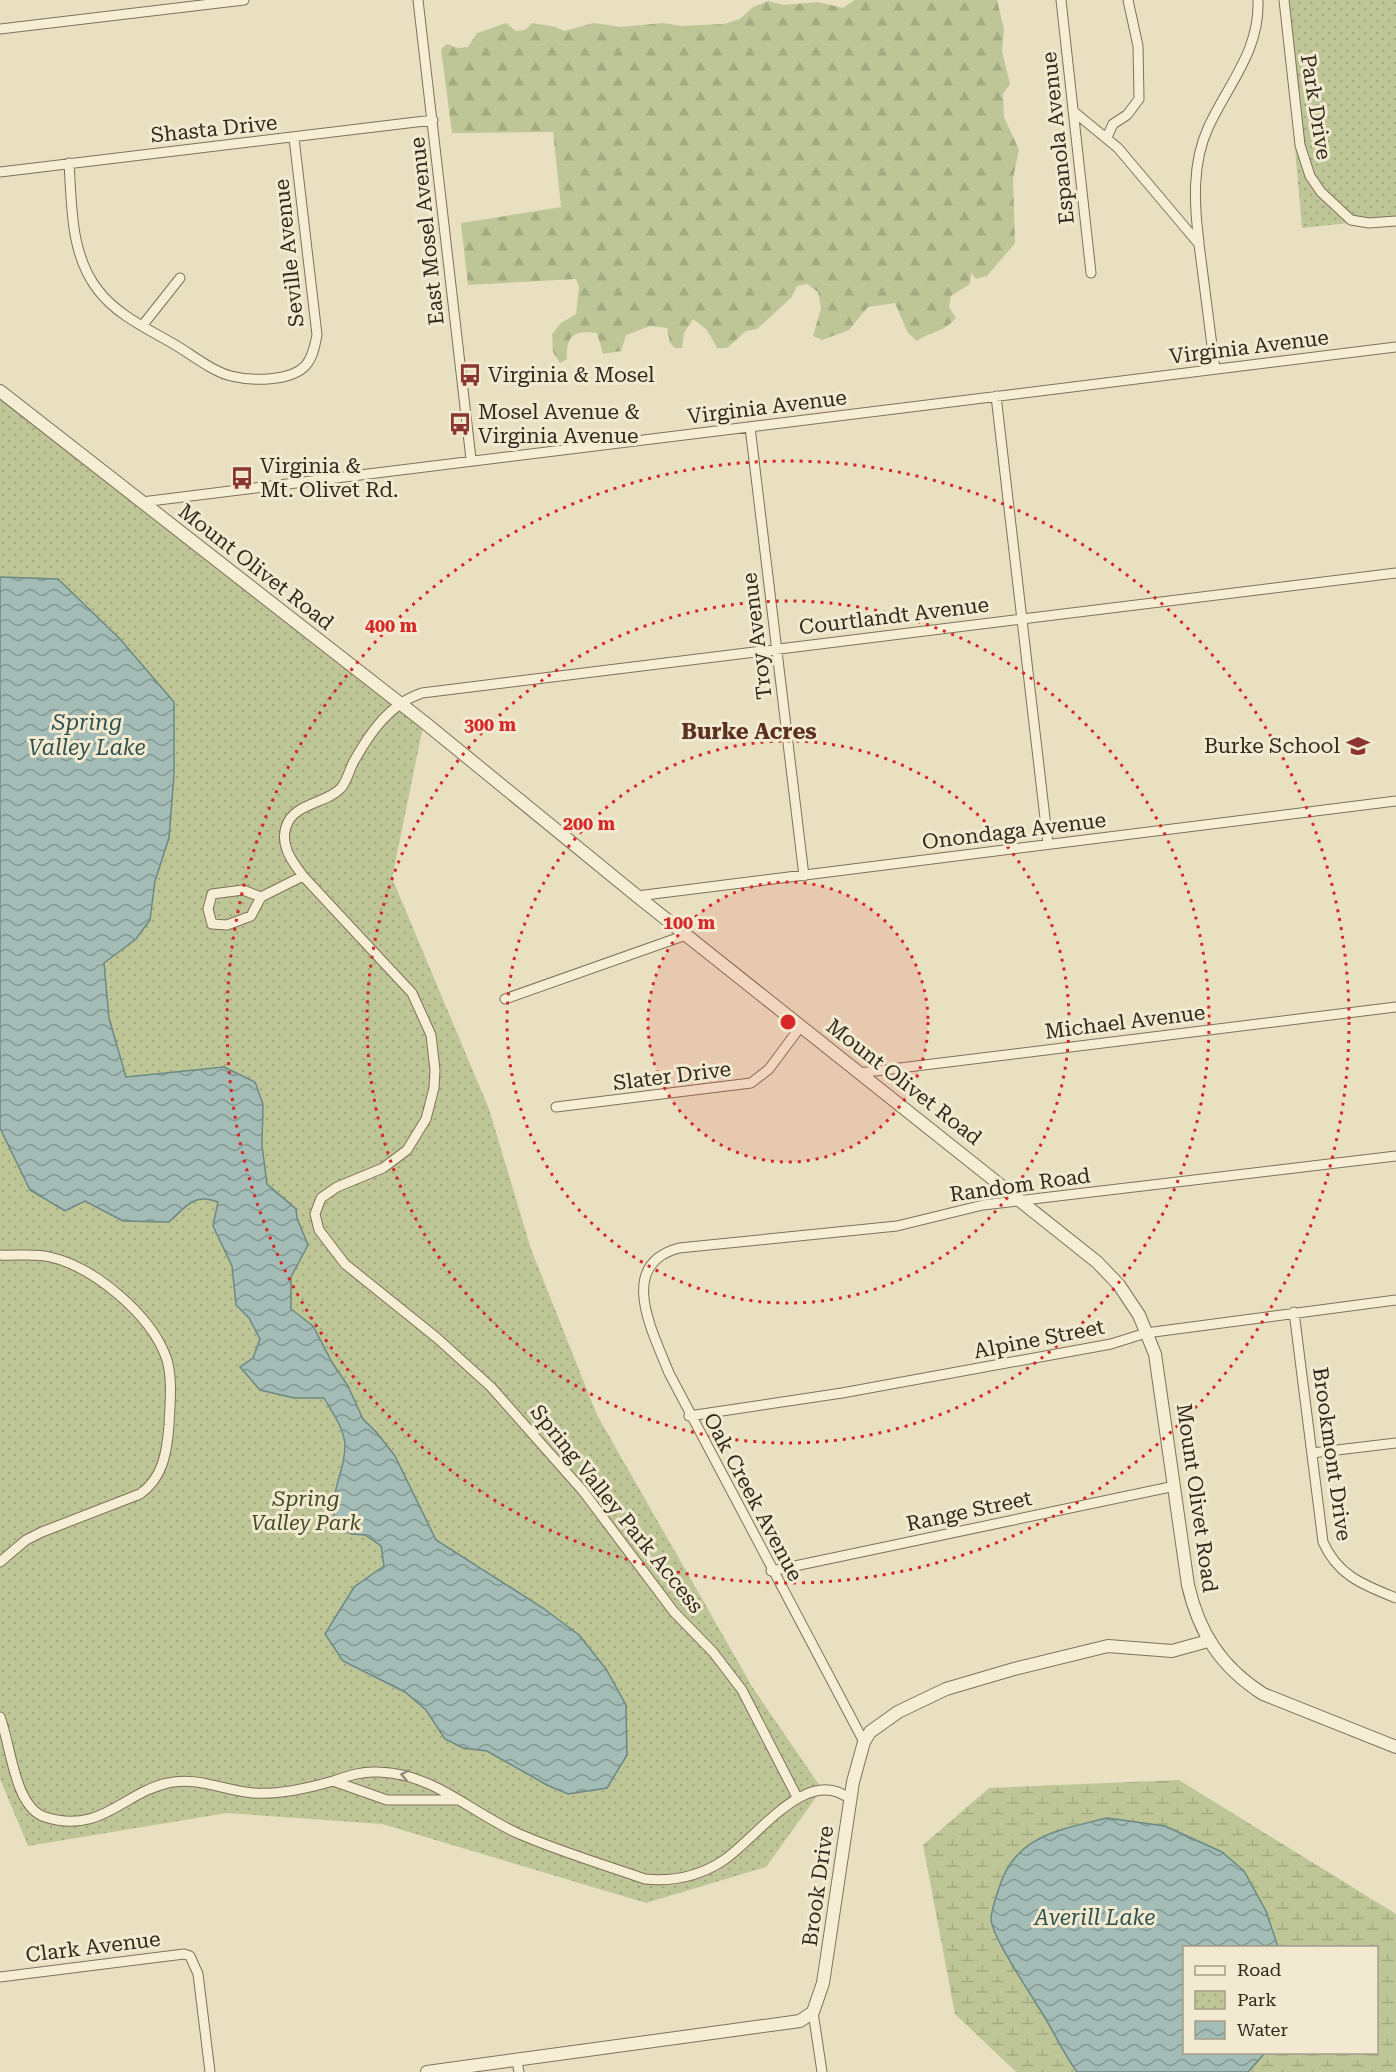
<svg xmlns="http://www.w3.org/2000/svg" width="1396" height="2072" viewBox="0 0 1396 2072" font-family="'Roboto Serif',serif">
	<style>
		.forest { fill: url(#forest-firs) }
		.wetland { fill: url(#wetland-marsh); fill-rule: evenodd }
		.park { fill: url(#park-dots) }
		.water { fill: url(#water-waves); stroke: #6c8984; stroke-width: 1.5 }
		.lines { fill: none; stroke-linecap: round; stroke-linejoin: round }
		.minor-casing { stroke: #81715a; stroke-width: 11 }
		.tertiary-casing { stroke: #81715a; stroke-width: 14 }
		.minor { stroke: #f5edd4; stroke-width: 9 }
		.tertiary { stroke: #f5edd4; stroke-width: 12 }
		.oneway { stroke: #948b78 }
		.ring { fill: none; stroke: #d62828; stroke-width: 3; stroke-dasharray: 3 6 }
		.labels { text-anchor: middle; dominant-baseline: central; stroke-width: 6; stroke-linejoin: round; paint-order: stroke }
		.street-label { font-size: 21px; fill: #32291d; stroke: #f2ead0 }
		.poi-label { font-size: 21px; fill: #32291d; stroke: #f2ead0; text-anchor: start }
		.park-label { font-size: 21px; font-style: italic; fill: #414d26; stroke: #f2ead0 }
		.water-label { font-size: 22px; font-style: italic; fill: #2e5151; stroke: #f2ead0 }
		.neighbourhood-label { font-size: 22px; font-weight: bold; fill: #5b3021; stroke: #f2ead0 }
		.centre { fill: #d62828; stroke: #f2ead0; stroke-width: 3 }
		.ring-label { font-size: 18px; text-anchor: middle; font-weight: bold; fill: #d62828; stroke: #f2ead0; stroke-width: 6; stroke-linejoin: round; paint-order: stroke }
	</style>
	<defs>
		<pattern id="forest-firs" width="22" height="20" patternUnits="userSpaceOnUse" patternTransform="scale(1.5)"><rect width="22" height="20" fill="#bec697"/><path d="M5 1l3.5 6h-7zM16 11l3.5 6h-7z" fill="#a4aa82"/></pattern>
		<pattern id="wetland-marsh" width="20" height="14" patternUnits="userSpaceOnUse" patternTransform="scale(1.5)"><rect width="20" height="14" fill="#bec697"/><path d="M1 5h8M5 5V1M11 12h8M15 12V8" fill="none" stroke="#a4aa82"/></pattern>
		<pattern id="park-dots" width="8" height="8" patternUnits="userSpaceOnUse" patternTransform="scale(1.5)"><rect width="8" height="8" fill="#bec697"/><path d="M2 2h.1M6 6h.1" fill="none" stroke="#a4aa82" stroke-width="1.8" stroke-linecap="round"/></pattern>
		<pattern id="water-waves" width="16" height="10" patternUnits="userSpaceOnUse" patternTransform="scale(1.5)"><rect width="16" height="10" fill="#a3bcb6"/><path d="M0 5q4-4 8 0t8 0" fill="none" stroke="#859993"/></pattern>
	</defs>
	<rect width="100%" height="100%" fill="#e9e0c1"/>
	<path class="forest" d="M855,0H997L1004,29L1002,51L1010,84L1003,94L1004,117L1019,150L1013,178L1015,243L987,276L976,279L971,273L970,284L951,296L949,307L956,318C940,335 934,329 917,341L908,333L895,303L868,307L849,330L822,340L813,336L821,308L818,292L807,284L797,286L791,298L757,329L746,331L727,348H717L707,330L693,319L684,333L682,348H675L670,343L667,328L650,326L626,335L621,351L603,354L597,333C574,330 566,335 567,359L560,363L553,352L552,334L561,323L576,314L579,287L576,279L468,285L461,223L561,207L553,132L452,133L441,49L447,44L458,48L468,47L477,33L506,23L516,31L525,30L532,23L556,27L564,31L594,23L621,27L663,23L681,26L724,24L740,19L753,7L768,1L783,5L818,2L843,8Z"/>
	<path class="wetland" d="M1179,1780L1396,1914V2072H1016L955,2014L923,1845L989,1788ZM1184,1948H1376V2052H1184Z"/>
	<path class="park" d="M1282,0H1396V218L1302,228Z
		M0,391L424,722L392,878L489,1109L531,1249L597,1415L753,1688L822,1789L766,1867L646,1903L382,1824L227,1813L28,1846L0,1779Z"/>
	<path class="water" d="M0,577L58,579L120,639L174,702V775L169,838L155,881L150,920L136,939L104,963L109,1018L126,1077L224,1067L255,1082L263,1104L262,1145L267,1184L296,1209L297,1218L308,1245L291,1277V1309L313,1326L333,1364L348,1386L363,1419L377,1433L395,1456L436,1540L543,1608L579,1635L606,1669L626,1705L627,1755L607,1788L568,1794L547,1785L487,1751L463,1748L445,1739L426,1710L405,1692L343,1661L325,1634L354,1587L384,1566L381,1546L365,1535L352,1534L336,1528C327,1491 345,1476 345,1445C344,1428 332,1412 324,1398H294L260,1390L240,1367L253,1358L260,1339L249,1318L236,1305L232,1266L213,1226L218,1202C193,1193 187,1206 169,1222L123,1221L85,1201L65,1211L30,1190L0,1128Z
		M1107,1818L1165,1826L1222,1852L1244,1871L1266,1911L1278,1947L1184,1948V2052L1265,2053L1248,2072H1077C1061,2050 1052,2027 1037,2005C1026,1986 994,1940 991,1920C991,1911 996,1897 999,1888C1015,1835 1060,1830 1107,1818Z"/>
	<g class="lines">
		<g class="minor-casing">
			<path id="minor" d="M418,0L471,459
				M1061,0L1091,273
				M1284,0L1300,145L1310,176L1321,192L1351,220L1369,223L1396,221
				M0,29L244,0
				M1073,111L1118,148L1199,244L1215,369
				M1107,137L1113,124L1127,115L1139,99L1138,46L1128,0
				M69,163C72,206 70,254 98,290C116,314 146,328 172,343C190,353 211,371 231,376C251,381 291,382 306,365C313,357 315,345 317,335L294,138
				M0,172L433,120
				M1199,242C1194,205 1192,163 1208,128C1228,84 1260,51 1258,0
				M142,326L180,278
				M996,396L1048,844
				M750,427L804,876
				M142,502L1396,347
				M637,896L1396,801
				M261,897L243,890L212,894L208,909L212,924L227,925L251,916L261,897L303,876
				M505,999L686,935
				M859,1073L1396,1007
				M556,1107L751,1083L769,1069L801,1026
				M0,1255C17,1256 34,1253 50,1257C94,1267 150,1314 166,1357C173,1377 170,1403 169,1425C167,1452 163,1478 140,1494L42,1532L26,1540L0,1562
				M1294,1312L1323,1542C1338,1576 1364,1585 1396,1598
				M689,1416L842,1393L1111,1344L1146,1333L1396,1300
				M1312,1453L1396,1443
				M771,1571L1175,1486
				M0,1717C11,1745 14,1807 45,1817C101,1835 124,1792 168,1783C196,1776 225,1791 253,1793C278,1795 309,1788 333,1781C348,1776 362,1771 378,1772C432,1773 469,1811 517,1833C558,1851 602,1864 645,1879C674,1882 700,1876 724,1860C758,1837 808,1763 851,1800
				M864,1742L669,1373C653,1332 616,1265 679,1248L897,1226L983,1205L1396,1156
				M333,1781L387,1800H457
				M797,1797L742,1690L713,1652L674,1612L583,1491L491,1387L437,1338L345,1264L319,1230L315,1214L321,1198L337,1187L383,1168L407,1150L426,1119L434,1088L435,1070L431,1035L412,993L303,876C292,861 280,846 286,827C293,803 326,804 341,788C347,781 349,771 353,763C369,734 389,704 422,693L1396,573
				M0,1977L184,1954L190,1956L198,1974L210,2072
				M813,2012L822,2072
				M517,2062L519,2072"/>
		</g>
		<g class="tertiary-casing">
			<path id="tertiary" d="M0,391L424,722L637,896L1097,1262L1119,1285L1139,1315L1155,1354L1188,1585C1199,1633 1221,1667 1263,1694L1396,1747
				M427,2072L800,2021L813,2012L823,1983L853,1782L864,1742L870,1732L898,1712L946,1689L1014,1669L1108,1646L1172,1651L1208,1641"/>
		</g>
		<use href="#minor" class="minor"/>
		<use href="#tertiary" class="tertiary"/>
	</g>
	<defs><path id="oneway-chevron" d="M-2-3.5L2.5 0L-2 3.5" fill="none" stroke-width="1.6" stroke-linecap="round" stroke-linejoin="round" transform="scale(1.5)"/></defs>
	<use class="oneway" href="#oneway-chevron" transform="translate(405 1775) rotate(-168)"/>
	<circle cx="788" cy="1022" r="140" fill="#d62828" fill-opacity=".12"/>
	<g class="ring">
		<circle cx="788" cy="1022" r="140"/>
		<circle cx="788" cy="1022" r="281"/>
		<circle cx="788" cy="1022" r="421"/>
		<circle cx="788" cy="1022" r="561"/>
	</g>
	<defs>
		<g id="bus-bare" transform="scale(1.8)"><path d="M-5-6H5V4H4V6H2V4H-2V6H-4V4H-5ZM-3.5-4V0h7V-4ZM-3.5 1.2v1.5H-2V1.2ZM2 1.2v1.5H3.5V1.2Z" fill="#8b3530" stroke="#f2ead0" stroke-width="2.5" paint-order="stroke"/></g>
		<g id="school-bare" transform="scale(1.8)"><path d="M0-5L7-2L0 1L-7-2ZM-4 1L0 2.5L4 1V4Q0 6-4 4Z" fill="#8b3530" stroke="#f2ead0" stroke-width="2.5" paint-order="stroke"/></g>
	</defs>
	<g fill-rule="evenodd">
		<use href="#bus-bare" x="470" y="375"/>
		<use href="#bus-bare" x="460" y="424"/>
		<use href="#bus-bare" x="242" y="478"/>
		<use href="#school-bare" x="1358" y="746"/>
	</g>
	<g class="labels">
		<g class="street-label">
			<text transform="translate(1316 107) rotate(81)">Park Drive</text>
			<text transform="translate(214 129) rotate(-6)">Shasta Drive</text>
			<text transform="translate(1058 138) rotate(-96)">Espanola Avenue</text>
			<text transform="translate(427 231) rotate(-96)">East Mosel Avenue</text>
			<text transform="translate(289 253) rotate(-96)">Seville Avenue</text>
			<text transform="translate(1249 347) rotate(-7)">Virginia Avenue</text>
			<text transform="translate(767 407) rotate(-7)">Virginia Avenue</text>
			<text transform="translate(256 567) rotate(38)">Mount Olivet Road</text>
			<text transform="translate(894 616) rotate(-7)">Courtlandt Avenue</text>
			<text transform="translate(757 636) rotate(-97)">Troy Avenue</text>
			<text transform="translate(1014 831) rotate(-7)">Onondaga Avenue</text>
			<text transform="translate(1125 1022) rotate(-7)">Michael Avenue</text>
			<text transform="translate(672 1076) rotate(-7)">Slater Drive</text>
			<text transform="translate(904 1082) rotate(38)">Mount Olivet Road</text>
			<text transform="translate(1020 1185) rotate(-8)">Random Road</text>
			<text transform="translate(1039 1339) rotate(-11)">Alpine Street</text>
			<text transform="translate(1332 1454) rotate(82)">Brookmont Drive</text>
			<text transform="translate(753 1497) rotate(62)">Oak Creek Avenue</text>
			<text transform="translate(1197 1498) rotate(82)">Mount Olivet Road</text>
			<text transform="translate(617 1509) rotate(51)">Spring Valley Park Access</text>
			<text transform="translate(969 1511) rotate(-12)">Range Street</text>
			<text transform="translate(818 1886) rotate(-82)">Brook Drive</text>
			<text transform="translate(93 1947) rotate(-7)">Clark Avenue</text>
		</g>
		<g class="poi-label">
			<text x="488" y="375">Virginia &amp; Mosel</text>
			<text x="478" y="412">Mosel Avenue &amp;<tspan x="478" dy="24">Virginia Avenue</tspan></text>
			<text x="260" y="466">Virginia &amp;<tspan x="260" dy="24">Mt. Olivet Rd.</tspan></text>
			<text x="1340" y="746" text-anchor="end">Burke School</text>
		</g>
		<g class="park-label">
			<text x="306" y="1499">Spring<tspan x="306" dy="24">Valley Park</tspan></text>
		</g>
		<g class="water-label">
			<text x="87" y="722">Spring<tspan x="87" dy="25">Valley Lake</tspan></text>
			<text x="1095" y="1917">Averill Lake</text>
		</g>
		<g class="neighbourhood-label">
			<text x="749" y="731">Burke Acres</text>
		</g>
	</g>
	<circle cx="788" cy="1022" r="9" class="centre"/>
	<g class="ring-label">
		<text x="391" y="632">400 m</text>
		<text x="490" y="731">300 m</text>
		<text x="589" y="830">200 m</text>
		<text x="689" y="929">100 m</text>
	</g>
	<rect x="1183" y="1946" width="195" height="108" fill="#f2ead0" stroke="#a59d88" stroke-width="1.5"/>
	<rect x="1195" y="1966" width="30" height="9" fill="#f5edd4" stroke="#a59d88" stroke-width="1.5"/>
	<text x="1237" y="1976" font-size="18" fill="#32291d">Road</text>
	<rect x="1195" y="1991" width="30" height="18" fill="url(#park-dots)" stroke="#a59d88" stroke-width="1.5"/>
	<text x="1237" y="2006" font-size="18" fill="#32291d">Park</text>
	<rect x="1195" y="2021" width="30" height="18" fill="url(#water-waves)" stroke="#a59d88" stroke-width="1.5"/>
	<text x="1237" y="2036" font-size="18" fill="#32291d">Water</text>
</svg>
